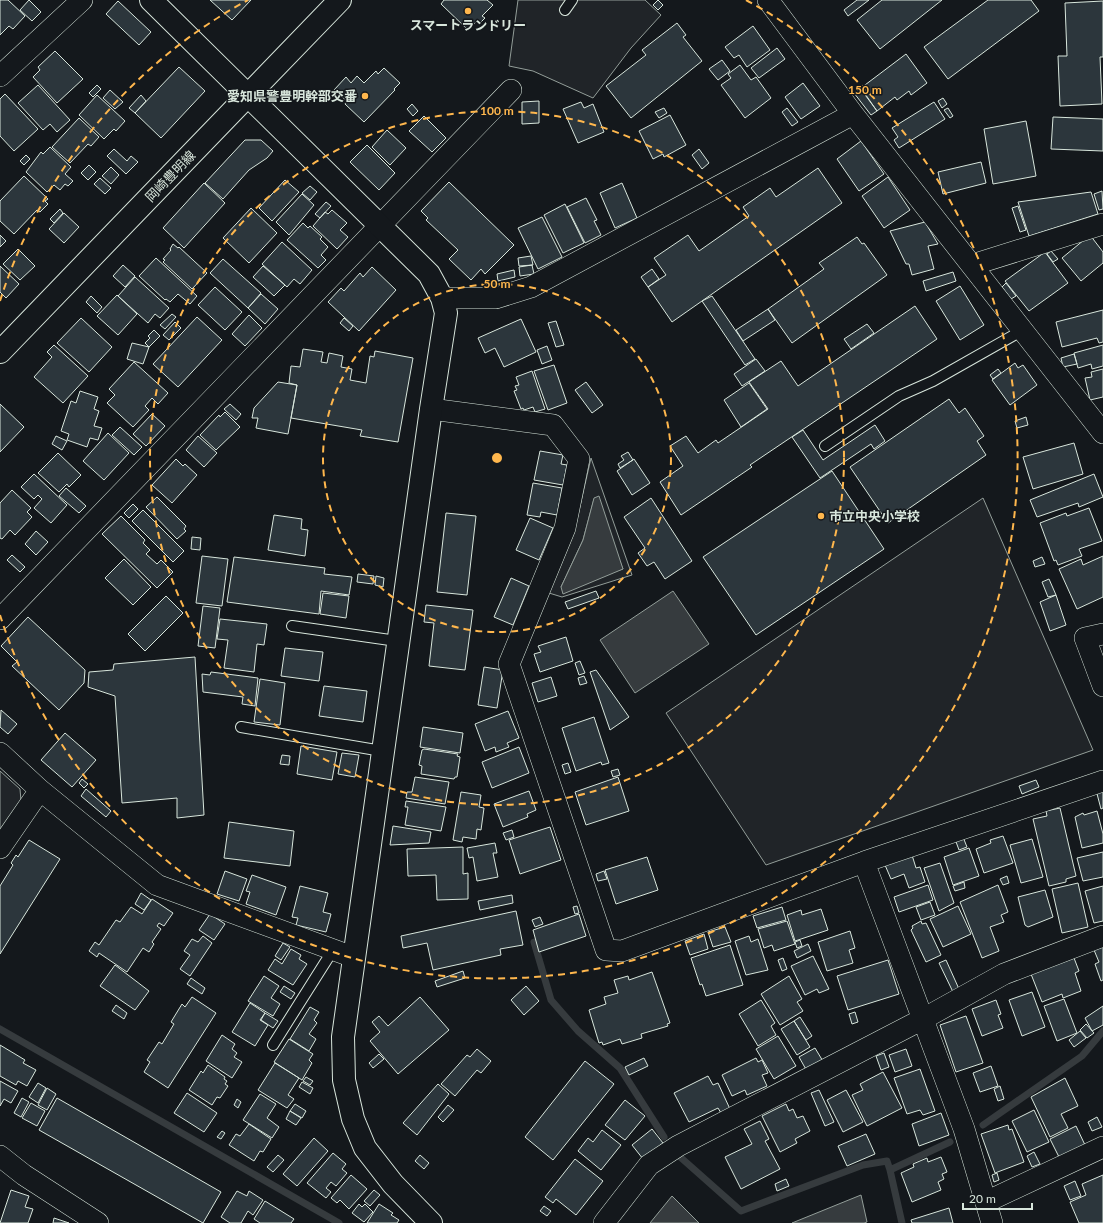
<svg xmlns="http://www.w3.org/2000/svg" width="1103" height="1223" viewBox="0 0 1103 1223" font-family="Lato,'Noto Sans JP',sans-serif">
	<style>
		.green { fill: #202428; stroke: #939e99; fill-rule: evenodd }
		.water { fill: #363b3e; stroke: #939e99 }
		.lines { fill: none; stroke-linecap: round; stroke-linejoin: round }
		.stream { stroke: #363b3e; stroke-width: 7 }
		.building { fill: #2c363c; stroke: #d8e6dc }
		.lane-casing { stroke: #d8e6dc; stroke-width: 12 }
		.street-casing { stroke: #d8e6dc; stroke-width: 22 }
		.secondary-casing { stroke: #d8e6dc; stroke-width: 24 }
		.lane { stroke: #14181c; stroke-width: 10 }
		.street { stroke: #14181c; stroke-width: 21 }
		.secondary { stroke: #14181c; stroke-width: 22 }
		.ring { fill: none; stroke: #ffb74d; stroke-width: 2; stroke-dasharray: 7 5 }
		.poi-dot { fill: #ffb74d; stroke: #14181c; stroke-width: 1.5 }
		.labels { text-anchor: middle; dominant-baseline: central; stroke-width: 3; stroke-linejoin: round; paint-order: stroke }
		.poi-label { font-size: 13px; font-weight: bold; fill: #d8e6dc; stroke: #14181c }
		.street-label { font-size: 13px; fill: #d8e6dc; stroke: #14181c }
		.centre { fill: #ffb74d; stroke: #14181c; stroke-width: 2 }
		.ring-label { font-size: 12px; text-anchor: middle; font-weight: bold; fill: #ffb74d; stroke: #14181c; stroke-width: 3; stroke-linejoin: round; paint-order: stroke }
	</style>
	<rect width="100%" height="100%" fill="#14181c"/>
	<path class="green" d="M518,0H645L661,15L631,48L593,98L533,71L509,66Z
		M591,458L632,575L562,597L549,593L574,533ZM594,499L623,569L561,587L583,540Z
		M983,498L1093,750L766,865L666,713Z
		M0,771L20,789L21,801L0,832Z"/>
	<path class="water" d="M599,496L623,569L563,594L561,587L583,540L594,498Z
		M673,591L709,644L635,693L600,640Z
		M861,1195L867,1222L864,1223H792Z
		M672,1196L699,1223H650Z"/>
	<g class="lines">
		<path class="stream" d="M534,942L551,1000L578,1031L620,1068L664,1137
			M0,1029L339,1223
			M983,1125L1082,1056L1103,1031
			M679,1156L741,1211L863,1165L887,1161L890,1170
			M902,1223L890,1170L950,1142"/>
	</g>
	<path class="building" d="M0,0H8L25,16L13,29L9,26L0,35Z
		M29,0L41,12L32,21L20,10Z
		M210,0H251L232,20Z
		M444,0H487L493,5L482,16L485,18L479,24L476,22L468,30L441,4Z
		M658,0L663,5L658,10L653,5Z
		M857,0H869L848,16L844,10Z
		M882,0H942L880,49L857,20Z
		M988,0H1031L1039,11L948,79L924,47Z
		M118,1L151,32L139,45L106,14Z
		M1103,1V57H1100L1102,104L1060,106L1058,56H1067L1065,3Z
		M677,23L686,35L683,37L702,61L631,118L606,86L646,55L642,50Z
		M753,26L770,50L747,67L739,55L734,58L725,47Z
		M777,48L785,59L759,78L751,68Z
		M55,51L83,79L57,103L33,77L40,70L38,67Z
		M906,54L927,83L911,95L909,91L897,100L895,97L877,111L861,88Z
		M722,60L730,71L718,80L709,69Z
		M740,65L751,80L756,77L771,98L745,118L721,85L731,78L728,74Z
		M179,67L205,91L161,138L135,113Z
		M384,68L400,83L394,89L395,90L364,122L345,104L347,101L334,90L346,77L351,83L357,76L364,83L376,71L378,74Z
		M803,83L820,106L801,119L785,97Z
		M38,85L70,120L57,132L50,124L43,130L18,103Z
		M97,85L101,89L93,97L89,93Z
		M860,88L877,111L871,115L854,93Z
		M110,90L123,102L115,109L103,98Z
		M5,94L38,129L14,151L0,136V99Z
		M97,95L125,121L116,131L114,129L104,139L79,115Z
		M141,95L146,101L135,113L129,108Z
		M943,98L947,104L942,108L938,101Z
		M539,101V123L522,124V102Z
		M581,102L584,108L593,104L604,132L578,143L563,109Z
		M934,102L945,119L899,148L894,140L898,137L892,128Z
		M412,104L418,111L413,116L407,109Z
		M664,108L667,113L659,118L655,112Z
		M787,108L798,122L792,126L782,112Z
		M948,108L953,116L950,118L944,110Z
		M670,115L686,145L664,157L663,154L653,159L639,131Z
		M424,116L446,138L432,152L409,131Z
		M1053,117L1103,119V151L1051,149Z
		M79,118L99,137L91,146L88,144L70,163L52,147Z
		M1026,121L1036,176L993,184L984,129Z
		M387,130L406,148L390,165L372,147Z
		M245,140H261L273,151L267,158L249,170L223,199L205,183Z
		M861,141L884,174L859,191L837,159Z
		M367,145L395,173L379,190L350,162Z
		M50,147L71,167L65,174L73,181L68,186L65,184L60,190L54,185L47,192L26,172L41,152L43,154Z
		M114,149L127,161L131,156L138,162L126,174L107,156Z
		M699,149L709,163L702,169L692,155Z
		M26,155L30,159L24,165L20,161Z
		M981,162L986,183L943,194L938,172Z
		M89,165L96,172L88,180L81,173Z
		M111,167L119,175L111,184L102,176Z
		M818,168L842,203L672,322L648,287L666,275L654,258L688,235L699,251L749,216L743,207L770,188L776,197Z
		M24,176L48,199L45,201L48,204L40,212L37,210L14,234L0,221V201Z
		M888,177L910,210L884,228L862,196Z
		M100,178L111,188L105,194L94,184Z
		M285,180L299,192L272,221L259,208Z
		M449,182L514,245L485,274L481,269L471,280L449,259L458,250L426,220L428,218L421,211Z
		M204,183L225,203L184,248L163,228Z
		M622,183L637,218L615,228L600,193Z
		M310,186L317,192L310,200L302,193Z
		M1102,191L1103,209L1099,210L1094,194Z
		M1091,192L1098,214L1029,236L1018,202Z
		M302,194L314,205L289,235L276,222Z
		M586,198L597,220L594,221L601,235L585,243L567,207Z
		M326,202L331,206L320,218L315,214Z
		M565,204L584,243L563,253L544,215Z
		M1018,206L1026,230L1020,232L1012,208Z
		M251,208L277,233L249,263L223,238Z
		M60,209L63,213L54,223L50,219Z
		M332,210L347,223L340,230L348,237L337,249L313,226L325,212L328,214Z
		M64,213L79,227L64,243L49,229Z
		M542,217L562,257L538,269L518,228Z
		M925,222L938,244L928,246L934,269L912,275L909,264H906L890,231Z
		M303,223L308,228L310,226L322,237L320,239L328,247L321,255L326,260L318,268L287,240Z
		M0,235L6,241L0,247Z
		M1090,235L1103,252V263L1081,281L1062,258Z
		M857,237L862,244L864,243L887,275L792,343L768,309L824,269L819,263Z
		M282,242L312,270L300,284L294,279L287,287L262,264Z
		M173,244L178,248L179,247L207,273L192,289L163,262L165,260L163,259L171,250L170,249Z
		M18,249L35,266L20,280L3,264Z
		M1051,251L1058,259L1053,262L1047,254Z
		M1045,252L1068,283L1029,311L1005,281Z
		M531,256L533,265L519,266L518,258Z
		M156,258L197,296L190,304L178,294L170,302L166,299L165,300L139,276Z
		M223,259L261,293L248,308L210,273Z
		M123,265L135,276L125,287L113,276Z
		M532,265L534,274L520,276L519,267Z
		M0,266L19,284L6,298L0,292Z
		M263,266L285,285L274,296L253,277Z
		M372,267L396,290L359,331L328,302L341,288L344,291L360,273L363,277Z
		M652,269L659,279L648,287L641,277Z
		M514,270L515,277L498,281L497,274Z
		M953,272L956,281L926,291L923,281Z
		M135,277L169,308L160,318L155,314L148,323L118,296Z
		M1006,283L1016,296L1011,299L1002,287Z
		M960,286L984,325L960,340L936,301Z
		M215,287L242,312L225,330L198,305Z
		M261,294L278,309L265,324L248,308Z
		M117,295L137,314L118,335L97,316Z
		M91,296L102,307L97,313L86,302Z
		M712,296L755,359L745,365L702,301Z
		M915,306L937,339L750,465L752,467L681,515L660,482L683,466L670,446L686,436L698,453L716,440L718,443L768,409L749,382L781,361L798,386Z
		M768,309L775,320L743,341L736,330Z
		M1103,310V342L1099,343L1097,338L1062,347L1056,322Z
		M172,314L176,317L165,329L160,325Z
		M249,315L262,328L245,346L232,334Z
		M197,317L222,340L178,387L153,364Z
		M81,318L112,347L89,372L57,343Z
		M344,318L353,326L349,331L340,323Z
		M521,319L536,352L504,367L495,348L485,353L478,338Z
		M556,321L564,345L556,347L548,323Z
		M175,322L181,328L169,340L163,335Z
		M867,324L874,333L851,349L844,339Z
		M154,330L160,336L149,347L145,343L150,338L148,336Z
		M132,343L149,347L143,364L127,359Z
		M54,345L88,376L63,403L34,377L52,357L47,352Z
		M1103,345V366L1092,369L1091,364L1078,368L1074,353Z
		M547,346L552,360L542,364L537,350Z
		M303,349L323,352L321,362L327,363L329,353L343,356L341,367L352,369L350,380L366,383L370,356L374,357L375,351L413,358L398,442L360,436L362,430L291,418L297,385L289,383L291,366L300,367Z
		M1074,354L1077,364L1063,367L1061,358Z
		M756,359L765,371L742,386L734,374Z
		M134,362L168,393L158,404L152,398L145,406L149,410L133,427L107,403L115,395L109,389Z
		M1015,363L1018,368L1023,365L1037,385L1010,405L992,380Z
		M554,365L567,403L548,410L534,371Z
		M998,369L1001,373L993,379L990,375Z
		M1103,369V397L1090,400L1085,378L1092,377L1091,372Z
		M532,371L545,409L535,412L533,407L524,410L523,408L521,409L514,391L517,390L515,386L519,385L516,377Z
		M278,382L297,385L288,434L256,428L258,418H252L254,408Z
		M586,382L603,405L592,413L575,390Z
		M749,383L767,409L741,427L724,400Z
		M80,391L98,397L94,409L99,411L94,426L102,428L98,440L90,438L87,447L67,440L69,434L61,431L71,401L76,403Z
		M949,399L959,413L965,408L984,436L977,441L986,455L888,523L850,467Z
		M0,404L24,427L0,452Z
		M230,404L241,414L236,420L224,409Z
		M225,412L240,427L216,450L200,435L219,415L220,417Z
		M152,414L165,426L146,446L133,434Z
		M1026,417L1028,425L1017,428L1015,421Z
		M875,425L885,441L874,449L871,444L820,478L792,437L803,430L823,460Z
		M120,427L142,447L134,455L112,435Z
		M108,433L129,453L104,480L83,461Z
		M56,436L67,441L62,450L52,444Z
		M198,436L217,453L204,467L186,450Z
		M1074,443L1083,474L1033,489L1023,457Z
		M540,451L563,455L561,464L567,465L563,485L534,480Z
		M628,452L633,460L620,468L618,464L624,460L621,456Z
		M58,453L81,475L69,487L67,484L59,492L38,473Z
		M176,459L183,466L185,464L197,475L172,503L152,485Z
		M634,459L650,483L632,495L617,471Z
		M832,471L884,549L756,635L703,557Z
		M34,474L67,505L51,523L34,508L42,499L38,495L34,499L21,487Z
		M1094,474L1103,497L1079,507L1078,503L1037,517L1030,500Z
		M533,483L562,488L557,515L541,512L540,517L527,515Z
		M66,488L86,506L79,513L59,496Z
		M12,490L31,508L27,512L32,517L15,535L10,530L2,539L0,538V503Z
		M157,497L186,526L184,529L186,531L177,539L146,507Z
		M651,498L692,561L665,579L654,562L647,566L638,553L645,548L624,517Z
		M133,504L138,509L129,518L124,513Z
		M1089,508L1102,541L1079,549L1082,556L1058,565L1056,560L1054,561L1040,523L1066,513L1067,516Z
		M143,510L184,551L173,562L132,521Z
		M446,513L476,516L467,595L437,592Z
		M274,515L302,519L301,529L308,530L305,556L268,550Z
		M121,516L145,540L143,543L150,550L146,554L157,564L161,560L173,572L157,588L102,534Z
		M530,518L553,528L539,560L516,550Z
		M36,531L48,542L36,555L25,544Z
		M192,537L201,538L200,550L191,549Z
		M12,555L25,567L20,572L7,560Z
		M202,556L228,559L222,606L196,603Z
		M1103,556V597L1077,609L1059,569L1081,559L1083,565Z
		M234,557L325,568L324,574L352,577L349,595L321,591L319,614L227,602Z
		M1042,557L1045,564L1035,567L1033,561Z
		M124,559L151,587L133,605L105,578Z
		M358,574L374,576L373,584L357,582Z
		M376,576L384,578L383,587L375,585Z
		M511,578L529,586L513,625L494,617Z
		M1049,579L1056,595L1048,597L1042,582Z
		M596,591L599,598L568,609L565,602Z
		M323,593L349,596L346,618L320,614Z
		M1056,595L1066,625L1050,631L1040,602Z
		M166,596L183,613L145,651L128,634Z
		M426,605L473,610L465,670L429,666L434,623L424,622Z
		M203,606L220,608L215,648L198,646Z
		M28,617L85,670L84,683L59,710L12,666L17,662L1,646Z
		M220,619L267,624L264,645L257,644L254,672L224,668L228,640L217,639Z
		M566,637L573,661L540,672L534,654L541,652L538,646Z
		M285,648L323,652L319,681L281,676Z
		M195,657L204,815L177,818V798L122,803L115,696L88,687L89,672L113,670L114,664Z
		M580,661L585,673L579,675L575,663Z
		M484,667L503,670L497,708L478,705Z
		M596,670L629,717L610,730L590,672Z
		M211,672L258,678L255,706L242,704L243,697L203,692L202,674L210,675Z
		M584,676L587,683L580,685L578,678Z
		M551,677L557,696L538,702L532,683Z
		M260,679L285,683L280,725L254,722Z
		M324,686L367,691L363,722L319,716Z
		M1,710L17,724L8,734L0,727Z
		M508,711L519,738L507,743L509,747L496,752L495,747L485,751L475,724Z
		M594,717L609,763L602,765L601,762L576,771L562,728Z
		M423,727L463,733L460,753L420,747Z
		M65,733L96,760L72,787L41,760Z
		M301,746L337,752L332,780L297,774Z
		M519,747L529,773L492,788L482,762Z
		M424,749L458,754L457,756L460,757L457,777H455L454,779L421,774L422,766L419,765L422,750Z
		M342,753L359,755L355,777L338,774Z
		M282,755L290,756L289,765L280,764Z
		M568,763L571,772L565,774L562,765Z
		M618,769L620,775L613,777L611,771Z
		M415,777L449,782L445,804L406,798L407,792H412Z
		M618,777L629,811L586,825L575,792Z
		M82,779L88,784L84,788L79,783Z
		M1036,780L1039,787L1022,794L1019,786Z
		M1103,788V808L1101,809L1096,790Z
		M86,789L111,811L106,817L81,796Z
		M529,791L536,810L527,814L528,817L503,827L494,804Z
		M461,792L481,795L479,807L484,808L481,830L477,829L476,839L463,837L462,842L453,840Z
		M406,801L446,807L441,831L405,825L408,807H405Z
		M1060,808L1076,876L1066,879V882L1049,886L1033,819L1047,816L1046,811Z
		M1097,811L1103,834V843L1082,848L1075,817L1083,813L1084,815Z
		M229,822L294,831L290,866L224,858Z
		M393,826L431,832L429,843L390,845Z
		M550,827L561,860L520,874L509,840Z
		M512,830L514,837L506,840L503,833Z
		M1003,836L1013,863L984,873L976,849L991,843L990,840Z
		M963,837L967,847L959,850L955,839Z
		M1032,839L1043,877L1021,883L1010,845Z
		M29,840L60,859L0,954V886L13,865L11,863L16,855L18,857Z
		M495,843L497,853H493L498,877L477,881L473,857L469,858L467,848Z
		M463,847V874L468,873V899L437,900L436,875L408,876L407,849Z
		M969,848L979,876L953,885L944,857Z
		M1103,852V877L1083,881L1077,858Z
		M912,855L916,868L920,867L925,882L909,888L904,874L891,879L885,865Z
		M647,857L658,890L616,904L605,870Z
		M940,863L954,903L939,911L924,868Z
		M225,871L247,879L239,901L217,894Z
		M604,871L607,879L598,881L596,874Z
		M252,875L286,887L276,915L246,904L250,892L246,891Z
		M1007,876L1009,883L1003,885L1000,879Z
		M964,882L965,888L955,891L953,886Z
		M1078,883L1088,927L1062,933L1052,889Z
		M928,885L933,900L899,912L894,897Z
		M998,885L1008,912L1001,915L1004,922L990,927L999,951L982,958L960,902Z
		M300,886L328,893L323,912L331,914L326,932L296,925L298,918L292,917Z
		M1103,886V921L1094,923L1085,891Z
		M1045,890L1053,917L1028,927L1025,925L1018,897Z
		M141,893L151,900L144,910L135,904Z
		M512,895L513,903L480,910L478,901Z
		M152,899L173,913L164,926L159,923L157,926L161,929L152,942L154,944L149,952L143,948L127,972L99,953L97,957L89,951L95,942L99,945L116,920L120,922L131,907L142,914Z
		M930,902L935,915L921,920L916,907Z
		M577,906L579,913L575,914L573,907Z
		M958,906L971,934L943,947L930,919Z
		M782,907L786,920L757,928L753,916Z
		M821,909L828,930L795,941L787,915L801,910L802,915Z
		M516,911L523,945L500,949L501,955L433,970L427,943L403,948L401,936Z
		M210,914L225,924L214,940L199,930Z
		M579,914L586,936L539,952L533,930Z
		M540,917L543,924L535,927L532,920Z
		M787,921L795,944L774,951L772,945L764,948L758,929Z
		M921,921L922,924L926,923L941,955L926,962L911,930L913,928L912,926Z
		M725,927L731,942L713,947L708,932Z
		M850,931L855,948L849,950L853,963L827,971L818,942Z
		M704,934L708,949L690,955L685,941Z
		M203,936L212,943L190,976L180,969L190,955L184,951L192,939L198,942Z
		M749,936L751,942L758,939L768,970L746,975L735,941Z
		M800,940L802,946L797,948L795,942Z
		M283,943L290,947L281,960L275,956Z
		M808,944L811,951L797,958L794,951Z
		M730,945L743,985L706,996L702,984L700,985L691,958Z
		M1103,947V980L1101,981L1095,964L1099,962L1094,950Z
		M291,949L301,955L299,959L307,964L293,985L268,970L275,959L282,964Z
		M813,956L829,989L819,993L817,989L805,995L791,966Z
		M783,958L787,969L782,971L778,960Z
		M1074,958L1079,971L1075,973L1081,991L1063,998L1062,994L1042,1002L1031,974Z
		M888,960L899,994L848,1010L837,976Z
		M946,960L959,989L953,992L939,963Z
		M115,965L149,991L135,1010L100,986Z
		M463,971L465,978L437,987L435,981Z
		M652,972L670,1023L667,1024L668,1026L641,1034L642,1038L622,1044L620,1039L603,1045L602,1042L599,1043L589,1010L606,1004L604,997L618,993L614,980L628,976L629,980Z
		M264,976L279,986L271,998L280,1004L273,1016L248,1001Z
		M789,976L802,999L797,1002L803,1011L780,1025L761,994Z
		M191,978L205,988L202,994L187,984Z
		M284,986L295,993L291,999L280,992Z
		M526,986L539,1001L524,1015L511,1000Z
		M1032,992L1045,1027L1022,1036L1009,1000Z
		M192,997L216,1013L168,1088L144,1072L150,1062L147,1060L159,1042L162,1044L174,1024L171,1022L182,1004L185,1007Z
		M420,997L449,1030L398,1074L370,1041L380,1032L372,1022L379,1016L388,1026Z
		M1064,999L1077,1033L1057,1041L1044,1006Z
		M761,1000L775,1023L771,1026L776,1035L758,1046L739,1014Z
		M996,1000L1001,1014L998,1015L1003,1028L982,1036L972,1009Z
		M250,1003L265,1013L260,1020L268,1025L255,1046L232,1032Z
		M116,1005L127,1013L124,1019L112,1011Z
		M1103,1006V1025L1092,1031L1085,1018Z
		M310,1007L319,1012L314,1020L317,1023L309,1034L316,1039L309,1051L290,1039Z
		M855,1012L858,1022L852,1024L849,1014Z
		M265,1013L278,1021L273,1028L261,1020Z
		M966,1016L983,1063L956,1072L940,1025Z
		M800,1017L812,1036L806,1040L794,1021Z
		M794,1021L810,1047L797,1055L781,1029Z
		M1086,1024L1094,1033L1087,1038L1080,1030Z
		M1080,1031L1086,1038L1074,1047L1069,1040Z
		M222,1035L235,1044L232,1049L237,1053L234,1057L242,1062L232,1078L206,1061Z
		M778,1036L796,1066L774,1079L756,1049Z
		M289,1039L313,1054L309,1060L312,1063L302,1080L274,1062Z
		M0,1045L25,1060L23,1063L36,1070L27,1086L18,1081L16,1085L0,1076Z
		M815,1048L824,1063L808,1073L799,1057Z
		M477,1049L491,1061L481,1073L477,1070L455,1096L441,1084L467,1055L470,1057Z
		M906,1049L912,1066L895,1072L889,1055Z
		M884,1053L889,1067L881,1070L876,1056Z
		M379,1054L384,1059L373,1068L369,1063Z
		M644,1058L648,1066L629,1075L625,1067Z
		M756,1058L758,1062L762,1060L768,1073L762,1075L767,1086L747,1095L745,1090L732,1096L722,1075Z
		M585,1061L614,1084L553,1160L525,1137Z
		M275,1063L299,1078L288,1095L294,1099L287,1108L258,1090Z
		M208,1065L225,1077L224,1079L227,1081L225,1084L228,1086L220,1098L217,1097L212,1105L189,1090L201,1071L203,1073Z
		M991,1066L998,1086L980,1092L973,1073Z
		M920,1069L935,1111L923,1115L920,1110L907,1114L894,1078Z
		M883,1072L902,1108L867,1126L852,1095L863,1090L860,1084Z
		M708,1076L713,1085L718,1083L730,1109L721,1113L718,1108L689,1122L674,1093Z
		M306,1077L313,1081L310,1085L303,1081Z
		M1065,1078L1078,1106L1061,1114L1068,1128L1050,1137L1031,1097Z
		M0,1081L18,1091L11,1103L4,1099L0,1106Z
		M302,1082L313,1088L310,1094L299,1087Z
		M38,1083L46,1088L38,1103L29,1097Z
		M438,1084L449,1094L417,1135L403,1123Z
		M1000,1086L1004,1099L998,1101L994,1089Z
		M47,1088L56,1094L47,1110L38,1105Z
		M819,1090L834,1122L825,1126L811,1093Z
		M846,1090L863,1122L843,1132L827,1100Z
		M187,1093L217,1113L204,1132L174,1113Z
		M260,1094L276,1104L267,1118L279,1127L272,1138L243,1120Z
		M22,1098L29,1102L21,1117L14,1113Z
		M57,1098L221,1192L203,1223L39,1130Z
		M237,1099L241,1102L238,1108L234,1105Z
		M625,1100L645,1116L625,1140L605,1125Z
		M31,1103L45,1111L37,1126L22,1118Z
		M295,1104L306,1111L302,1118L290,1111Z
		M786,1104L789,1111L793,1109L797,1118L803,1116L810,1131L795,1139L797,1143L780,1152L762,1116Z
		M448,1105L454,1110L443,1122L438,1117Z
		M1034,1110L1049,1142L1027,1152L1012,1121Z
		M290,1111L301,1118L296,1125L286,1119Z
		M941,1113L949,1135L919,1146L912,1124Z
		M1097,1117L1102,1127L1092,1131L1088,1122Z
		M760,1121L769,1139L765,1141L780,1169L741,1189L725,1157L752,1144L744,1129Z
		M249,1124L271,1139L263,1152L260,1151L254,1161L229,1145L236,1134L240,1136Z
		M1008,1125L1009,1130L1012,1129L1024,1162L995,1173L981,1134Z
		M1076,1126L1085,1145L1059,1157L1050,1139Z
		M652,1129L663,1143L643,1159L632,1145Z
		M602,1130L621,1145L601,1170L578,1151L588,1138L593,1142Z
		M222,1131L225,1133L221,1139L217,1137Z
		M866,1134L875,1154L847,1166L838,1146Z
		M314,1138L328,1151L297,1186L283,1174Z
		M1034,1152L1040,1164L1032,1167L1027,1156Z
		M333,1153L346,1164L342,1169L347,1173L336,1186L331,1182L326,1188L331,1192L326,1198L307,1183Z
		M278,1155L284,1160L273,1172L267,1167Z
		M420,1155L429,1163L424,1169L415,1161Z
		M941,1157L947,1172L942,1174L944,1179L938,1182L941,1190L912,1202L901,1173L914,1167L913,1164L927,1158L928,1162Z
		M575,1159L603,1181L576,1215L556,1199L553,1203L545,1197Z
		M997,1173L999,1180L994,1182L992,1175Z
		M351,1175L367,1189L349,1209L340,1200L337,1203L331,1198Z
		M1103,1175V1223H1079L1070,1202L1086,1195L1082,1184Z
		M786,1179L789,1186L777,1191L775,1184Z
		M1075,1181L1081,1196L1070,1200L1064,1186Z
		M11,1190L29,1196L25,1207L33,1209L28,1223H0Z
		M374,1190L380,1195L370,1206L364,1201Z
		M237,1191L247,1196L249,1191L263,1200L253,1215L248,1211L241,1223H230L221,1217Z
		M265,1201L294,1219L291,1223H260L254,1219Z
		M359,1204L362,1207L365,1204L373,1212L364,1222L352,1213Z
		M379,1204L393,1213L391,1215L399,1220L397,1223H367Z
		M544,1206L551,1211L547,1216L540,1211Z
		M949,1208L953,1223H912L911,1220Z
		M54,1218L69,1223H53Z"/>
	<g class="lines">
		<g class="lane-casing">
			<path id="lane" d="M565,10L572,0
				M825,446L899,396L933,381L1023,330
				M292,626L397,641
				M241,727L382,751
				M273,1045L333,950"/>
		</g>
		<g class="street-casing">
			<path id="street" d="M768,0L853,114L1103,433
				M0,76L82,0
				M972,265L1103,224
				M442,298H496L531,287L853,114
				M431,409L553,425L579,459L565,528L509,664L606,950L622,951L864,862L1103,781
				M0,619L511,90
				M1103,634L1085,638L1103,686
				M0,753L40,790L157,885L353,957
				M0,848L40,790
				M864,862L964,1129L992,1223
				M0,1156L24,1175L98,1223
				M986,1202L1103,1147
				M604,1223L649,1165L678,1146L923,1019L1004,974L1103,936"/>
		</g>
		<g class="secondary-casing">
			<path id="secondary" d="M151,0L429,274L442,298L446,313L431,409L343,1037L344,1080L353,1119L365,1148L393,1184L431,1223
				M0,352L340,0"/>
		</g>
		<use href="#lane" class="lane"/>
		<use href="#street" class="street"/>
		<use href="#secondary" class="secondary"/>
	</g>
	<g class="ring">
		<circle cx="497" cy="458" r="174"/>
		<circle cx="497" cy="458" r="347"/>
		<path d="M0 301A521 521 0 0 1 248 0M746 0A521 521 0 1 1 0 615"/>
	</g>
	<g class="poi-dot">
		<circle cx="468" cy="11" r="4"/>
		<circle cx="365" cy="96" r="4"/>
		<circle cx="821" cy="516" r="4"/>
	</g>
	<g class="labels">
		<g class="poi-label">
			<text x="468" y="25">スマートランドリー</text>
			<text x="357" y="96" text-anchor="end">愛知県警豊明幹部交番</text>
			<text x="829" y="516" text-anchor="start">市立中央小学校</text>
		</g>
		<g class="street-label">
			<text transform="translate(170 176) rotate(-46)">岡崎豊明線</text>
		</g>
	</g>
	<circle cx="497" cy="458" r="6" class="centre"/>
	<g class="ring-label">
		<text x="865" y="94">150 m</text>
		<text x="497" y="115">100 m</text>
		<text x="497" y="288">50 m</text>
	</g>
	<path d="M963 1203v6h69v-6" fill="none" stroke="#d8e6dc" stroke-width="2"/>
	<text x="969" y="1203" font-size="12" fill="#d8e6dc" stroke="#14181c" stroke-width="3" paint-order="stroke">20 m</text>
</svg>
